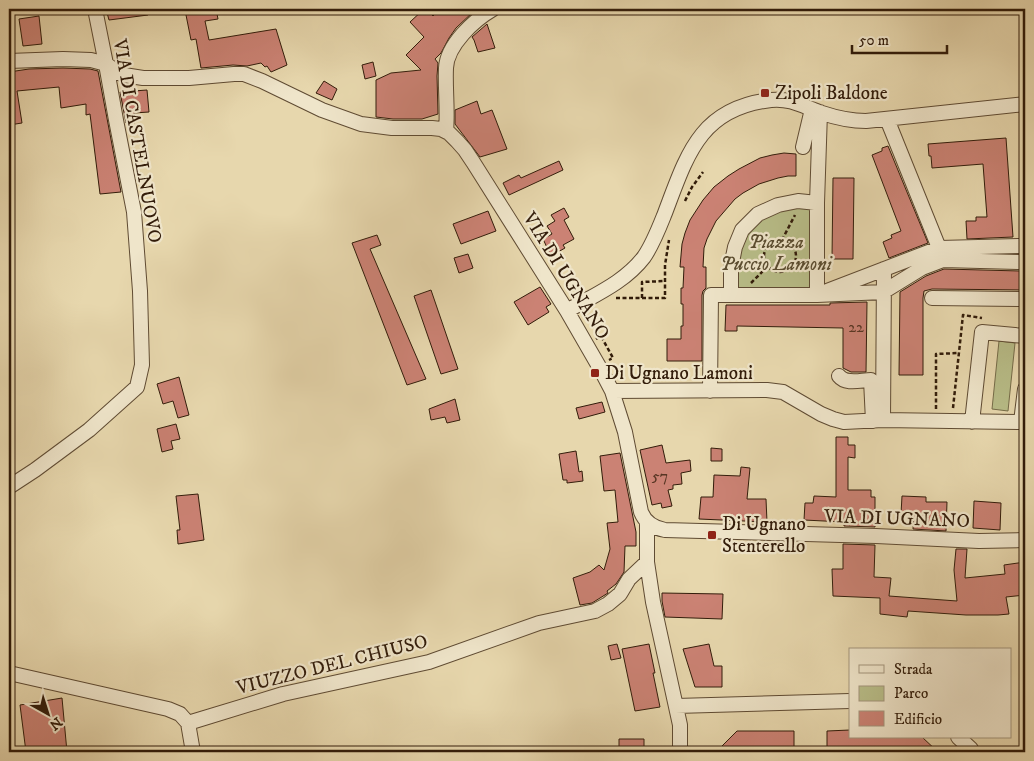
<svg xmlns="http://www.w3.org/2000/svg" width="1034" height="761" viewBox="0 0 1034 761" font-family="'IM FELL DW Pica',serif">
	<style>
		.green { fill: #b8bd88; stroke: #756c49 }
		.building { fill: #cb8274; stroke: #321c0a }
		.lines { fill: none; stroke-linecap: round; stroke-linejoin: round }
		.minor-casing { stroke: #5f4b33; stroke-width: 16 }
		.path { stroke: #321c0a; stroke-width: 2.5; stroke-dasharray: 4 2.5; stroke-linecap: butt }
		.minor { stroke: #efe5ca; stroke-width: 14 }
		.poi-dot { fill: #8f2418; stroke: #efe5ca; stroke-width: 2 }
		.labels { text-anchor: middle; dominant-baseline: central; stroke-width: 4.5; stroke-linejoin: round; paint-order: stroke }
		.number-label { font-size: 16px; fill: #583624 }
		.poi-label { font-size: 19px; fill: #321c0a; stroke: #efe5ca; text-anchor: start }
		.street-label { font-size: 19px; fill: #321c0a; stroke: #efe5ca }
		.park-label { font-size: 19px; font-style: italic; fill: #5a4c30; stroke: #efe5ca }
	</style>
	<rect width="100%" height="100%" fill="#e7d7ad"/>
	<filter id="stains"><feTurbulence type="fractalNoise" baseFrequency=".004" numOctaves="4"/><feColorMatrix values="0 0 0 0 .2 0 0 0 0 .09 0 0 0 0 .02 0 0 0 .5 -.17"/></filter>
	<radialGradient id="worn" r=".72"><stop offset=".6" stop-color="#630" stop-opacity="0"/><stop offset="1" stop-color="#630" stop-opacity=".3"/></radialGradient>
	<path class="green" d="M813,205V289H735V267L745,232L772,210Z
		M999,341L1015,343L1008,411L992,409Z"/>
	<path class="building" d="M106,9H148V15L109,20Z
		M191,9H216L218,19L205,21L209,40L276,29L287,65L271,72L267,66L265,67L261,63L247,66L233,65L201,68L196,39L191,40L185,10Z
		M424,9H426L433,16L440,9H472L474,11L456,28L449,38L441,53L435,59L438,63L437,76L438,114L422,119H393L376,117V80L391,73L421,70L406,55L424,37L410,22Z
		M39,16L42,44L23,46L19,19Z
		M487,24L495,48L478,52L474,40L472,37Z
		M373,62L376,76L365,79L362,65Z
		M63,68L90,69L98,71L121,192L100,194L90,114L86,115V104L61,108L59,87L17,91L22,123L9,125V72L29,69Z
		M324,81L337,89L332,100L316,93Z
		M147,90L149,112L134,113L135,123H126L120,92Z
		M477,101L481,114L492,110L507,149L480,157L455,124V110Z
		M1006,138L1013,237L967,239L966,221H976V217H987L983,164L932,168L931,156H929L928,144Z
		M888,146L928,243L889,258L883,242L892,238L891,235L901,231L872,155L882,151V148Z
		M784,153L796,154V176H788L778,178L759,184L743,193L735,199L716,221L707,239L704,248L703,267H706V288L703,291L702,295V361H667V339H681V326H683V304H681V288H683L684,267H680L682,244L685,233L690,220L703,200L714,187L728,176L739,169L760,158L772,155Z
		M559,161L563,170L509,195L503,183L519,175L521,178Z
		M833,178H854L853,259H832Z
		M564,208L569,217L564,220L574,239L563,245L565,248L551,256L543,239L552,234L547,226L555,221L551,215Z
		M488,211L496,231L461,244L453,224Z
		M377,235L381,245L370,249L426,379L407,385L352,243Z
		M468,254L473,268L459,273L454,258Z
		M944,269L1020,271L1025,269V290L932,289L924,291L923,298V375H899L900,292L926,276Z
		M540,287L551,304L546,307L549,312L528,325L514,302Z
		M431,290L458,369L441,374L414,296Z
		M867,302L866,372H851L843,368V328L737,326V331H725L726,305H830V303Z
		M179,377L189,415L178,418L173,401L163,404L157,384Z
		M455,399L460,420L447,423L445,417L431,420L429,409Z
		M602,402L605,412L579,419L576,408Z
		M176,424L180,439L171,441L173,449L162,452L157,429Z
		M836,437H848V445H855V458L848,457V490H871V497H875V527L844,526V522L804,520L805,503H813L814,496L836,497Z
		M662,445L666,463L690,460L691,471L681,473L682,484L673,485V489L668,490L672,506L662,508L661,503L652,505L640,450Z
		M711,448L722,449V461H711Z
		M576,451L579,472L582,471L583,481L567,483V480H563L559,454Z
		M620,453L636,532V546H625L624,572L616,584L607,591L608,593L592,603L580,605L573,578L590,572L599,565L604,570L610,549L607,523L618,522L615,490L604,491L600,456Z
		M741,467L750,468L747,499H766L767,522L699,519L701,497H713L714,475L740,476Z
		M198,494L204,540L178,544L177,530H180L176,496Z
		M902,496L926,497V502H947L946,531L913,529L914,514H901Z
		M974,501L1001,503L1000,530L973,528Z
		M843,544L875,545L874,577L891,578L889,596L957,601L954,570L956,549H967L965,578L1005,574L1004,565L1025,562V595L1006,597L1009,614L998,615H966L908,611L907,617L880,614V598L833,596L832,569H843Z
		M662,593L723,594L722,619L665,617L662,601Z
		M617,644L621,658L611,660L608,646Z
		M649,644L655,673H653L660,707L635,711L622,649Z
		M709,644L714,666H722V687H695L683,649Z
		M62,698L67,752H26L20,705Z
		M850,730V737H922L938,752H827V731Z
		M737,731H794V752H716Z
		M619,739H644V752H619Z"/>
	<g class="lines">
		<g class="minor-casing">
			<path id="minor" d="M9,61L63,59L91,60L106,64L117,72L124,75L143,78H189L234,74H244L262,81L322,110L361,124L392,128H432L441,129L449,133L457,141L465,150L473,162L567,311L601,370L612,391L625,432L641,512C645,522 654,528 665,530L876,536L979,541L1025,540
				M887,119L939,248
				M446,131C448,110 445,89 446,68C447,45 474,20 493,9
				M803,147L812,109
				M827,291L939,248L1021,246
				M731,295V267L735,247L742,230L758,214L778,205L798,201L817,203
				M817,295V203L820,112
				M932,298L1025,299
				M567,311C594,295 624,283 644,257C653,244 659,228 665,213C687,155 700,108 771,100C792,98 804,107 822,113C837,118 851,121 866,121L1025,104
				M839,376C846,385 861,380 871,380L873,421
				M612,391L767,390L783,392L821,414L833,419L844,422L883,420L1021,422L1025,389
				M710,391L711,295H817L883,292L922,268L943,260L1020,262
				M883,420L884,269
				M972,422L982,332L1025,336
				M9,487L35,470L89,430L137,387L142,365L140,291L134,212L116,120L106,64L95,9
				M647,522V562L653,602L680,725V752
				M9,673L168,709L180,714L188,723
				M676,706L850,701
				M188,723L283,694L429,662L539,623L595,611L608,604L620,594L629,579L647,562
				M188,723L193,752
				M958,737L971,749L969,752"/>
		</g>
		<path class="path" d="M685,201L692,187L703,172
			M753,238L766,248
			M782,240L795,215
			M764 256a16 16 0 1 1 32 0a16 16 0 1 1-32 0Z
			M751,283L768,266
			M616,298H665V265L669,240
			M642,298V282L665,281
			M596,339L601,336L613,358L609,360
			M953,408L963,315L982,318
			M936,409V354L959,353"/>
		<use href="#minor" class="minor"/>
	</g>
	<g class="poi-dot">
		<rect x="760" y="88" width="10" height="10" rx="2.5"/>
		<rect x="590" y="368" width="10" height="10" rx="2.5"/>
		<rect x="707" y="530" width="10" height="10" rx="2.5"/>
	</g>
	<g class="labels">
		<g class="number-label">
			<text x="856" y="327">22</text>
			<text x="660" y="476">57</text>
		</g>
		<g class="poi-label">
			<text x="775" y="93">Zipoli Baldone</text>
			<text x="605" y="373">Di Ugnano Lamoni</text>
			<text x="722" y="524">Di Ugnano<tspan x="722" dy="22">Stenterello</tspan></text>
		</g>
		<g class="street-label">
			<text transform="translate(137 141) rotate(80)">VIA DI CASTELNUOVO</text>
			<text transform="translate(566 276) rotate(58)">VIA DI UGNANO</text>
			<text transform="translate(897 519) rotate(2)">VIA DI UGNANO</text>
			<text transform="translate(332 665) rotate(-14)">VIUZZO DEL CHIUSO</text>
		</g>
		<g class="park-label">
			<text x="776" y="242">Piazza<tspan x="776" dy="22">Puccio Lamoni</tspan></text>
		</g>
	</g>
	<rect width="1034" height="761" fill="none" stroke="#e7d7ad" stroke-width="30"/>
	<rect x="10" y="10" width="1014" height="741" fill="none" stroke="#321c0a" stroke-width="2.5"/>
	<rect x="15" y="15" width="1004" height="731" fill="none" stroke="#321c0a"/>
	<rect x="849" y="648" width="162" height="90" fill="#efe5ca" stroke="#a3957d"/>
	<rect x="859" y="665" width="25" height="8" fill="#efe5ca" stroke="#a3957d"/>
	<text x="894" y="674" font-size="15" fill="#321c0a">Strada</text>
	<rect x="859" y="686" width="25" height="15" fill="#b8bd88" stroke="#a3957d"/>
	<text x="894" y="698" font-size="15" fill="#321c0a">Parco</text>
	<rect x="859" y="711" width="25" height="15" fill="#cb8274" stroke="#a3957d"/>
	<text x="894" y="724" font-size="15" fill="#321c0a">Edificio</text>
	<g transform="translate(48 714) rotate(141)" stroke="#efe5ca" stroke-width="4" paint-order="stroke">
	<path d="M0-4L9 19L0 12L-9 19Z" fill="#321c0a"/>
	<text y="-8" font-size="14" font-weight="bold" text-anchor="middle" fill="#321c0a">N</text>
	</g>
	<path d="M852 45v8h95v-8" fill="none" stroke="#321c0a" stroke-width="2.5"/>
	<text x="859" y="45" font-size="15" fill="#321c0a" stroke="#efe5ca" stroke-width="4" paint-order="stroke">50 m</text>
	<rect width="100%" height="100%" filter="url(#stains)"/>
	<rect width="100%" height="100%" fill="url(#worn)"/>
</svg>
